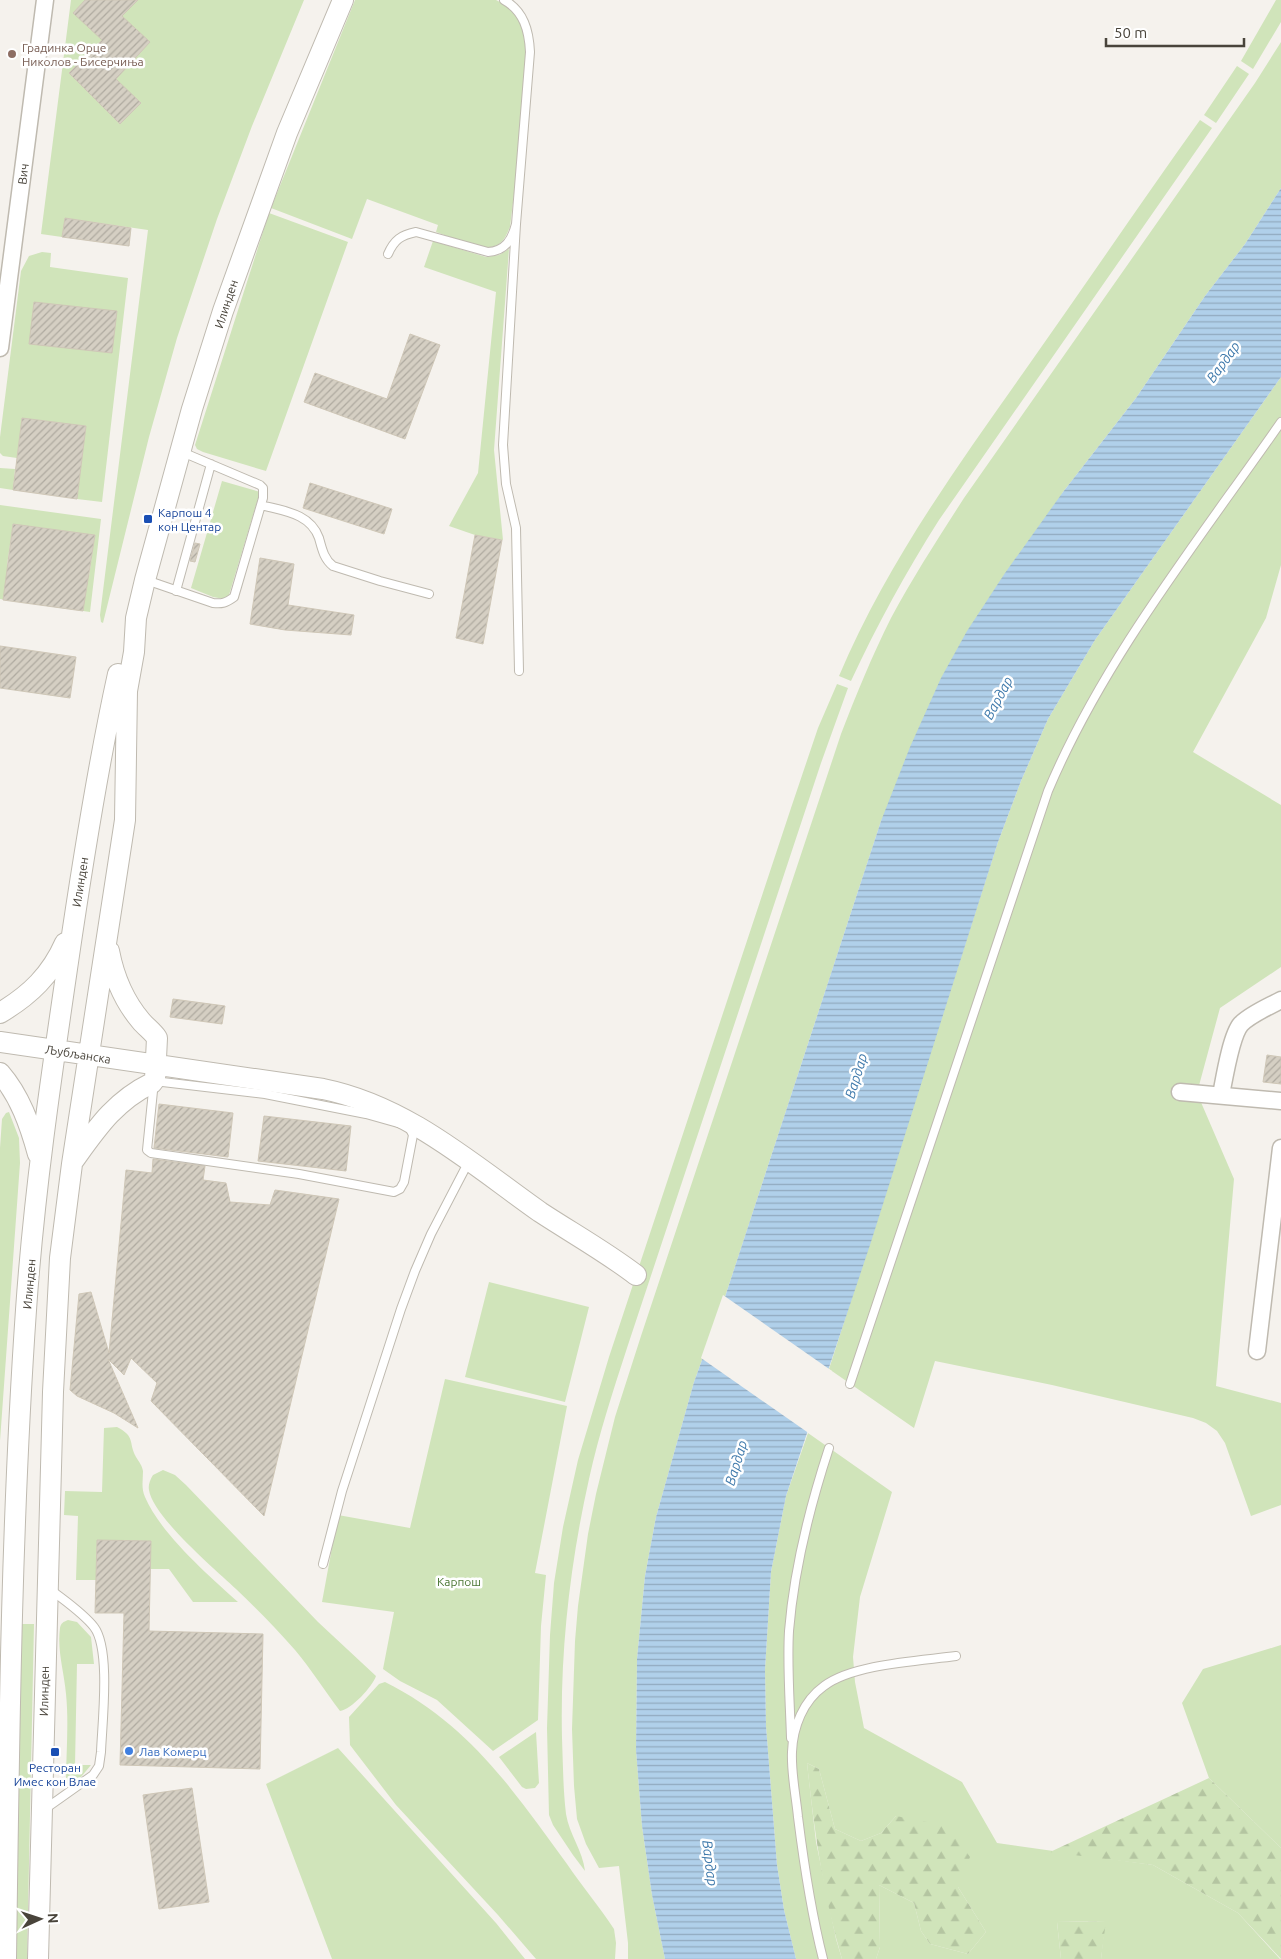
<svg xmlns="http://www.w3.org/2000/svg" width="1281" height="1959" viewBox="0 0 1281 1959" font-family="Ubuntu,sans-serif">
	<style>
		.green { fill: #d0e4ba; fill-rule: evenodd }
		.forest { fill: url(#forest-firs) }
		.water { fill: url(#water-rules) }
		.pier { fill: #f5f2ed }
		.building { fill: url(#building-hatch); stroke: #cfc7b7 }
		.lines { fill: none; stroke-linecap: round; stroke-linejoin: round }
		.service-casing { stroke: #bfbab0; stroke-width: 10 }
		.minor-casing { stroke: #bfbab0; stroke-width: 19 }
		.tertiary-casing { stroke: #bfbab0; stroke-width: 22 }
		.service { stroke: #fff; stroke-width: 8 }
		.minor { stroke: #fff; stroke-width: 16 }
		.tertiary { stroke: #fff; stroke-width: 20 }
		.education-dot { fill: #8d6e63; stroke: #fff; stroke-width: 2 }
		.transit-dot { fill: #1a4fb4; stroke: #fff; stroke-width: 2 }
		.shop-dot { fill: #3f7fe0; stroke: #fff; stroke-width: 2 }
		.labels { text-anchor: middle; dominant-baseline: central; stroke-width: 5; stroke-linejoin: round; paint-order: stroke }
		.education-label { font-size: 12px; fill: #785e54; stroke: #fff; text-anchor: start }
		.street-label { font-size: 12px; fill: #49443b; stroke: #fff }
		.transit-label { font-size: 12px; fill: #164399; stroke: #fff; text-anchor: start }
		.park-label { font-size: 12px; fill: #4a7533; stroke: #fff }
		.shop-label { font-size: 12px; fill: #366cbe; stroke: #fff; text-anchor: start }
		.water-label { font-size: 14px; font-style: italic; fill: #3e79ab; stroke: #fff }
	</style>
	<defs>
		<pattern id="forest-firs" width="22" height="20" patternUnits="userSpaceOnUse" patternTransform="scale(1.25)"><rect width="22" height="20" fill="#d0e4ba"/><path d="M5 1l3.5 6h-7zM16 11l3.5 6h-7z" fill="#b4c5a1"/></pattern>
		<pattern id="water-rules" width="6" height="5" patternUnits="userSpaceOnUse" patternTransform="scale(1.25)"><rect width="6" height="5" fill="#b0d0ea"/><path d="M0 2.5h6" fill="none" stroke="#91aabf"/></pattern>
		<pattern id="building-hatch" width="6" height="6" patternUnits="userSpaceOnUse" patternTransform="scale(1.25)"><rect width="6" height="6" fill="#d5cfc3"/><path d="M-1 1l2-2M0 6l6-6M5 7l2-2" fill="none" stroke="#afaaa0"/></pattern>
	</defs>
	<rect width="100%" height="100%" fill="#f5f2ed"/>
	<path class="green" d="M71,0H304L252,126L217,219L177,338L149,437L103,623L101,622L100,615L148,230L65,218L62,237L41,234Z
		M355,0H496C511,7 521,17 525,33C529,51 525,72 523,90C520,136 516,182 510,227C507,233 505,240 499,244C485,254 451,237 436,232L438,225L367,199L352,239L271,208Z
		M1276,0H1281V22L1253,69L1241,61Z
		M1281,42V188L1245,244L1205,296L1136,398L1063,492L881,821L725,1297L694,1382L656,1517L645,1576L637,1659L636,1750L642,1826L652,1895L665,1959H628V1943L619,1866L599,1868L586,1844L577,1819L574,1786L572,1729L575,1641L578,1606L588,1534L596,1494L615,1417L641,1336L841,734C856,695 872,656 891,618C913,577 939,537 964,498L1255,83Z
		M1237,66L1249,74L1216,123L1204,115Z
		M1200,120L1212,128L939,520C906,572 877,625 851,681L839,676C887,563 958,465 1028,366C1086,284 1142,201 1200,120Z
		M269,213L348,242L266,471L203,452L197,449L195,445Z
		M433,241L486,257L499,255L509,249L494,450L503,540L475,535L449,526L478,473L496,292L424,267Z
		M42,252L51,253L50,267L128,278L102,502L77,499L86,426L22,418L17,458L3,456L0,453V437L21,271L29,256Z
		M1281,377V565L1266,618L1193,752L1281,805V967L1220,1008L1197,1093L1234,1179L1216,1386L1281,1403V1505L1251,1516L1225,1443L1217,1431L1206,1423L1193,1418L1052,1385L935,1361L914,1428L829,1369L998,842L1021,781L1048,719L1095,640Z
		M0,468L15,469L13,490L0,488Z
		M222,481L260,492L229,595L224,599L213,597L191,588Z
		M0,505L101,519L90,612L0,599ZM13,524L95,535L89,576L7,565Z
		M837,684L848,688L821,763L627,1348C613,1391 599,1434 589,1479C570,1564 560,1651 562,1738C563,1764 563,1789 566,1814C569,1834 583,1851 585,1871L573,1855L553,1825L549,1815L547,1728L550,1635L554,1583L563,1527L578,1460L609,1357L791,808L818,728Z
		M9,1112L19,1138L20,1163L0,1441V1148L2,1119L6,1113Z
		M489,1282L589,1307L565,1402L465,1377Z
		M445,1379L567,1406L535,1573L546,1575L541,1626L538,1720L493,1751L437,1700L400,1681L383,1669L394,1612L322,1602L338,1515L410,1528Z
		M117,1427C136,1437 128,1442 136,1457C139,1462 142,1465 143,1471C143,1480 141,1488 145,1497C160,1533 209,1576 238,1602H193L169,1569H150V1541L97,1540L96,1580H76L78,1516L64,1515L65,1491L102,1492L104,1428Z
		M808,1433L892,1492L860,1597L853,1657L855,1682L864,1728L962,1782L997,1843L1153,1865L1238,1913L1280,1959H1101L1105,1921L1057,1922L1061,1959H876L880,1947L879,1885L914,1903L921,1931L930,1944L968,1954L986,1932L958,1887L896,1816L881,1833L861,1841L835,1829L819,1769L807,1763L816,1842L836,1939L842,1959H796L784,1910L777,1865L766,1726L765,1670L771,1572L786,1496Z
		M163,1470L175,1475L186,1485L318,1622L376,1676C373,1686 351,1710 340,1711C325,1691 311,1669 295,1650C276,1628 257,1609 236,1589C216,1570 153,1517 149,1490C148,1485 150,1480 153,1475Z
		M68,1620L77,1622L91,1637L94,1664H77L75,1765H91L81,1777L66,1784C66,1754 69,1723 66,1694C64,1671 57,1651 60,1628C61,1623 63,1622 68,1620Z
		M21,1624H34L27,1959H15Z
		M1281,1645V1848L1209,1778L1182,1703L1203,1669Z
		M385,1682C468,1723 514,1791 567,1864C582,1886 599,1906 614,1929L616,1943L615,1959H536L498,1915L396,1805L350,1745L349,1717L379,1684Z
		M536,1732L539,1783L535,1788L526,1789L522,1787L499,1757Z
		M338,1748L496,1923L525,1959H332L266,1784Z"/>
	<path class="forest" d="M807,1763L819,1769L835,1829L861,1841L881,1833L896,1816L948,1826L970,1857L958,1887L986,1932L968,1954L930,1944L921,1931L914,1903L879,1885L880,1947L876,1959H842C823,1895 814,1829 807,1763Z
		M1209,1778L1281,1848V1959L1238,1913L1153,1865L1050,1852Z
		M1106,1921L1101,1959H1061L1057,1922Z"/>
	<path class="water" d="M1281,188V377L1095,640L1048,719L1021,781L998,842L870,1245L786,1496L771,1572L765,1670L766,1726L777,1865L784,1910L796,1959H665L652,1895L642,1826L636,1750L637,1659L645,1576L656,1517L694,1382L725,1297L881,821L910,747L941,678L967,631L1005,573L1063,492L1136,398L1205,296L1245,244Z"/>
	<path class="pier" d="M723,1295L832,1371L810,1434L701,1358Z"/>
	<path class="building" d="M85,0H138L122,16L150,42L116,79L141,103L120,124L69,73L102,40L73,13Z
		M65,218L131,228L129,246L62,237Z
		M34,302L117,311L112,353L29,344Z
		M410,334L440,345L405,439L304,402L315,373L387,399Z
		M22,418L86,426L77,499L13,490Z
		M310,483L392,509L384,534L303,508Z
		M13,524L95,535L83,611L3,600Z
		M475,535L502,540L483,644L456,638Z
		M195,543L200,544L195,562L190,561Z
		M260,558L294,564L288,605L354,615L351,635L285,630L250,624Z
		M0,646L76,657L70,698L0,688Z
		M173,999L225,1006L222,1024L170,1017Z
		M1267,1055L1281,1057V1084L1263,1082Z
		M159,1104L233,1113L228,1157L154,1148Z
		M264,1116L351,1126L346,1171L258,1161Z
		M153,1159L205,1166L203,1180L226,1183L230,1202L270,1205L275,1190L339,1199L264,1516L151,1401L157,1383L131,1358L124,1375L108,1359L138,1428L114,1413L77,1396L70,1390L79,1294L91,1292L109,1353L126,1170L152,1173Z
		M97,1540L151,1541L149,1631L263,1634L260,1769L120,1765L124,1613H95Z
		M192,1788L209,1902L159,1909L143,1795Z"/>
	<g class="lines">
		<g class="service-casing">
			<path id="service" d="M516,224L503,445L506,484L516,528L519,671
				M388,254C394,240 401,235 416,232L488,252C505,251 512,240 516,224L530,52C529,31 524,11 504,0
				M261,505C283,511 310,513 319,538C322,549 324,559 333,566L380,581L429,594
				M146,580L213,603C222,604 226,603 234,597L263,498V488L260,485L182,452
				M176,591L211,464
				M154,1081L265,1094L366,1114L405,1125L410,1129L413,1135L404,1182L400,1189L394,1192L299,1174L151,1153L147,1150Z
				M850,1384L1048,791C1104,658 1199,540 1281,422
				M323,1564L342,1491L401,1309L415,1271L431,1234L469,1161
				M791,1738C790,1703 787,1666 789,1631C794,1569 810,1506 829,1448
				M45,1809L93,1775L99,1766L101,1752C102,1724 111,1649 94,1627C83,1613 65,1601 51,1590
				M823,1959C811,1912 804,1865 798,1817C796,1796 791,1773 792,1752C793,1727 803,1701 824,1686C853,1664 919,1661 956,1656"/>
		</g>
		<g class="minor-casing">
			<path id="minor" d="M0,348L45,0
				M1180,1092L1281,1101
				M1221,1095C1224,1080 1231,1035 1241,1024C1251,1014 1268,1007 1281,1000
				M1257,1351L1281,1148"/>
		</g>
		<g class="tertiary-casing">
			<path id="tertiary" d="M0,1013C30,995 51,975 65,943
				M0,1042L323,1089C407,1106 472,1164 540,1212C572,1233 606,1252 636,1275
				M0,1073C20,1096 30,1125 38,1154
				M74,1160C97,1128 115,1101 152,1083L155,1079L157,1038C153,1032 146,1027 141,1021C124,1001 114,977 109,951
				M6,1959C9,1743 11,1526 26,1310C34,1193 51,1078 68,962C82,866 97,769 118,674
				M38,1959L53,1392L60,1258L72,1164L125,820L127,691L134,652L136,618L145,580L192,409L223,311L287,133L343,0"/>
		</g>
		<use href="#service" class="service"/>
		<use href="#minor" class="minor"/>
		<use href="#tertiary" class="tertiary"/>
	</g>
	<circle class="education-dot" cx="12" cy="54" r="5"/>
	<g class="transit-dot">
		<rect x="143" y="514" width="10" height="10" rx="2.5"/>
		<rect x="50" y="1747" width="10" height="10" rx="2.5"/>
	</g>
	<circle class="shop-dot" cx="129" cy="1751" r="5"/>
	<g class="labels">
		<g class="education-label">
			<text x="22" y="47">Градинка Орце<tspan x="22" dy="14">Николов - Бисерчиња</tspan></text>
		</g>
		<g class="street-label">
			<text transform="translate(23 174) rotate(-83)">Вич</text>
			<text transform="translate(226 304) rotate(-72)">Илинден</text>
			<text transform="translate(80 882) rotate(-81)">Илинден</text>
			<text transform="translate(78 1054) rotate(9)">Љубљанска</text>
			<text transform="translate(29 1284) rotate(-85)">Илинден</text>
			<text transform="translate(44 1691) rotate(-89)">Илинден</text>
		</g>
		<g class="transit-label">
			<text x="158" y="512">Карпош 4<tspan x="158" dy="14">кон Центар</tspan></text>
			<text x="55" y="1767" text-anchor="middle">Ресторан<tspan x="55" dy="14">Имес кон Влае</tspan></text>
		</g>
		<g class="park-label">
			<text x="459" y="1581">Карпош</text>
		</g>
		<g class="shop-label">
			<text x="139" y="1751">Лав Комерц</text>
		</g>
		<g class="water-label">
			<text transform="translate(1223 362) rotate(-54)">Вардар</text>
			<text transform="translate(998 698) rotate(-62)">Вардар</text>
			<text transform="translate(856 1076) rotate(-73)">Вардар</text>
			<text transform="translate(736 1463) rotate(-73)">Вардар</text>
			<text transform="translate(710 1863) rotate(83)">Вардар</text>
		</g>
	</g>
	<g transform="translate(40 1919) rotate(87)" stroke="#ffffff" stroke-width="4" paint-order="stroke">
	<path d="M0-4L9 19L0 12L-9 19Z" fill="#49443b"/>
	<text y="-8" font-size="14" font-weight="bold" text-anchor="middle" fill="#49443b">N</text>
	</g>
	<path d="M1106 38v8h138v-8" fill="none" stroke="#49443b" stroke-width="2.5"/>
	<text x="1114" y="38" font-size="15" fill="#49443b" stroke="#ffffff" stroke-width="4" paint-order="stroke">50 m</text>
</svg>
